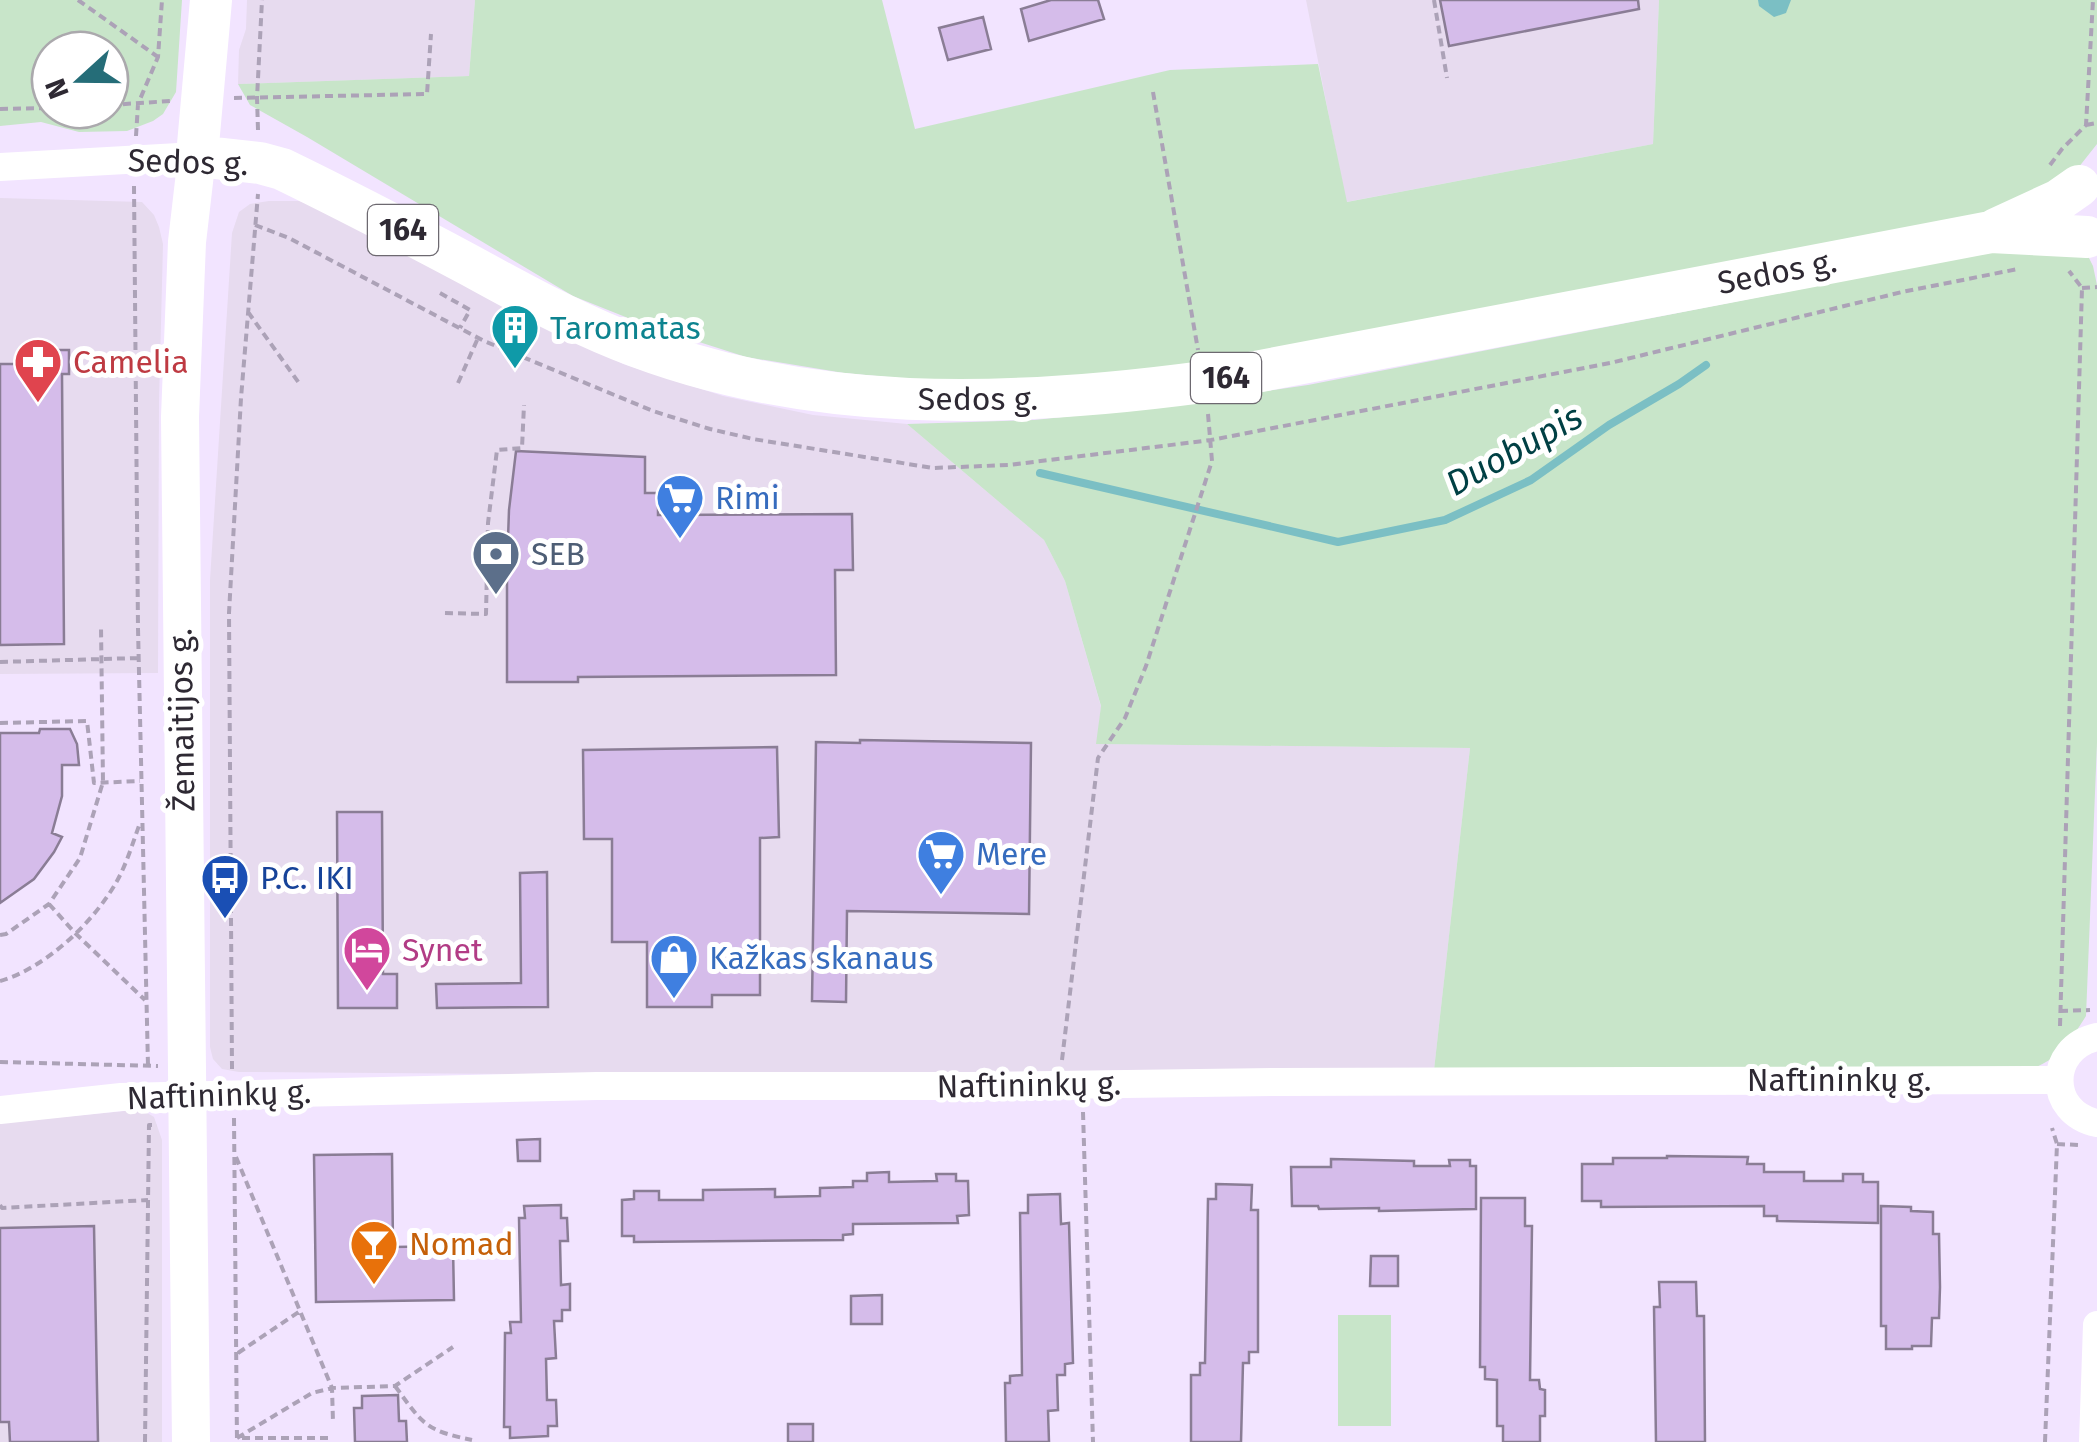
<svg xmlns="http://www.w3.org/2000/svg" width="2097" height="1442" viewBox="0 0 2097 1442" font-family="'Fira Sans',sans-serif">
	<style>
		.commercial { fill: #e7dbef }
		.green { fill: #c8e5c9; fill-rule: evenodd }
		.water { fill: #7bbfc4 }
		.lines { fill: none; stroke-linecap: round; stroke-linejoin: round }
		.stream { stroke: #7bbfc4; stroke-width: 8 }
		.building { fill: #d5bcea; stroke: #8a7d95; stroke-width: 2.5 }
		.path { stroke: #aca2b7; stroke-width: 4; stroke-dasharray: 8 5; stroke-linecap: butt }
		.street { stroke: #fff; stroke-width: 28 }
		.secondary { stroke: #fff; stroke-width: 38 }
		.primary { stroke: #fff; stroke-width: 42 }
		.labels { text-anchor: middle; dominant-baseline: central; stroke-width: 10; stroke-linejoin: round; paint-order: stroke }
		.shield { fill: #fff; stroke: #6d6970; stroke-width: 2.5 }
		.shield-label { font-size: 30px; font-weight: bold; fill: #2e2933 }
		.street-label { font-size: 32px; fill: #2e2933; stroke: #fff }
		.culture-label { font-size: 32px; fill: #0d838f; stroke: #fff; text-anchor: start }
		.health-label { font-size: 32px; fill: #be3a42; stroke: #fff; text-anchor: start }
		.shop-label { font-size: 32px; fill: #366cbe; stroke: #fff; text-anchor: start }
		.service-label { font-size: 32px; fill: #4e5e75; stroke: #fff; text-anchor: start }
		.transit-label { font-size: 32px; fill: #164399; stroke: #fff; text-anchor: start }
		.hotel-label { font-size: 32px; fill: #b23c85; stroke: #fff; text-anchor: start }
		.food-label { font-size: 32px; fill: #c56008; stroke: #fff; text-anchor: start }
		.water-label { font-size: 35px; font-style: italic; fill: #004044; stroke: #fff }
	</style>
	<rect width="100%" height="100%" fill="#f2e4ff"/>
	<path class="commercial" d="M247,0H475L469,76L238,84L239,50L246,29Z
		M1306,0H1659L1653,144L1346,202Z
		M0,198L142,202L154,215L159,227L163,244L159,402L158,673L0,674Z
		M269,201H299L339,214L623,364L723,396L813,415L907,424L1044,540L1065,581L1101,707L1097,744L1470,748L1434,1070L514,1074L239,1072L222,1069L213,1059L210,1047V580L232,233L239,212L250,204Z
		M135,1110L144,1111L154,1117L162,1140V1442H0V1123Z"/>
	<path class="green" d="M0,0H182L176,92L163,114L153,121L127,131L79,132L41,122L0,126ZM50,50H110V110H50Z
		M475,0H882L915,129L1170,70L1318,64L1347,202L1653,144L1659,0H2097V144L2067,182L1969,220L1137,375L953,383L844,373L746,357L643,324L573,296L307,137L250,105L238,84L469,76Z
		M2032,244L2088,256L2093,266L2097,285V743L2086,1016C2067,1045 2063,1056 2030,1070H1434L1470,748L1096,744L1101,706L1065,581L1044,540L907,424L1034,420L1141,409L1308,385Z
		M1338,1315H1391V1426H1338Z"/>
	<path class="water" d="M1758,0H1791L1786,13L1774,17L1759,6Z"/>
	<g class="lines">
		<path class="stream" d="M1040,473L1338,542L1445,520L1531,480L1609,425L1679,384L1706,365"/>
	</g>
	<path class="building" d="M1051,0H1098L1104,19L1029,41L1021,9Z
		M1440,0H1638L1639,9L1449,46Z
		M983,17L991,49L948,60L939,28Z
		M45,350H69V374H62L64,644L0,645V364H46Z
		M516,451L645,457V493H658V515L852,514L853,570H835L836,675L578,677V682H507V567L509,510Z
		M40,729H70L77,744L79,765H62V796L52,833L62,837L54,852L34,879L0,903V733H39Z
		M860,740L1031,743L1029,914L847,911L846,1002L812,1001L816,742L860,743Z
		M777,747L779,837L760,838V995H712V1007H647V942H612V839H584L583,750Z
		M337,812H382L383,974H397V1008H338Z
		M547,872L548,1007L437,1008L436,984L521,983L520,873Z
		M540,1139V1161H518L517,1140Z
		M392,1154L393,1247L453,1246L454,1300L316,1302L314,1155Z
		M1667,1156L1748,1157L1747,1164H1764V1172H1804V1181H1843V1174H1863V1182H1878V1223L1777,1221V1216H1764V1206L1601,1207V1201H1582V1164H1613V1158H1667Z
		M1331,1159L1414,1161V1166H1450L1449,1160H1470V1166H1476V1209L1379,1211V1208L1319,1209L1318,1206H1292L1291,1167H1331Z
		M889,1172V1182L937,1181L936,1174H956V1181H968L969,1215L957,1216L958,1223L853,1224V1234L843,1235V1240L634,1242V1236H622V1200L634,1199V1191H659V1200H703V1190L775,1189V1197L820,1196V1188L853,1187V1181H867V1173Z
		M1216,1184L1252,1185L1251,1210H1258V1352H1249V1363H1243L1241,1442H1191V1375H1200V1363H1205L1208,1199H1216Z
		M1060,1194L1061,1224L1069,1223L1073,1363L1065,1364V1375H1057L1058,1410L1048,1411L1049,1442H1006L1005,1383H1010V1376L1022,1375L1020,1213H1028V1195Z
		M1481,1198H1525V1226H1532L1530,1380H1539L1540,1389L1545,1390V1416H1540V1442H1503V1426H1497V1380L1485,1379V1367H1480Z
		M561,1205V1218H567L568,1241H560L561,1285L570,1284V1310H562V1321H554L556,1358L546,1359L547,1400H556L557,1426H548V1436L510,1438V1427H504L505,1333H511L510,1322H521L519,1218H525L524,1206Z
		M1881,1206L1911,1207V1211L1933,1212V1234H1939L1940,1287L1939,1318H1932L1931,1346H1912V1349H1886V1326H1881Z
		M94,1226L98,1442H10L9,1422H0V1228Z
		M1371,1256H1398V1286H1370Z
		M1659,1282H1696L1697,1316H1704L1705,1442H1656L1654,1307H1660Z
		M882,1295V1324H851V1296Z
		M398,1395L399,1421H406L407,1442H355L354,1408H362V1396Z
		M788,1424H813V1442H788Z"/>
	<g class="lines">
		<path class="path" d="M78,0L158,57
			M1434,0L1447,78
			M1153,92L1198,350
			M234,98L427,94L431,34
			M110,105L170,101
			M0,109L50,108
			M2086,125L2097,123
			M258,130L257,98L262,0
			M136,136L138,104L158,57L162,0
			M2050,165L2062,149L2086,125L2093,0
			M134,186L138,628L148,1066
			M255,225L289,238L484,341L653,411L710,429L753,439L933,468L1009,465L1211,440L1610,363L1902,292L2018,269
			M2082,288L2097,287
			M440,293L470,310L460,328
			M248,312L299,383
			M458,383L478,338
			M445,613L486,614L488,523L497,450L522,448L524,405
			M0,662L138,658
			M0,723L87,721L94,783L140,781
			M49,904L75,933L145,1000
			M0,935L6,934L49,904L80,858L103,782L101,627
			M0,981C46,968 94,922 117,881C127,863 133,842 140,823
			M2060,1011L2090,1010
			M2060,1026L2082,288L2069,271
			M1062,1060L1098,758L1125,718L1146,666L1212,461L1208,414
			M0,1062L158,1066
			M232,1069L229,613L241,398L258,194
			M1083,1112L1093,1442
			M234,1118L237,1442
			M2057,1144L2078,1145
			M236,1157L332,1388L333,1422
			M0,1205L2,1208L148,1200
			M238,1353L300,1311
			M395,1386C423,1424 424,1430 472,1440
			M237,1438L312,1393L332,1388L395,1386L453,1347
			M242,1438H333
			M145,1442L149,1125H157
			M2045,1442L2057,1144L2052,1128"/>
		<path class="street" d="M0,167L197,156
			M2097,1037C2047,1048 2047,1113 2097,1123
			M0,1110L121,1097L597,1086H983L1276,1082L2059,1080
			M2093,1442L2097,1325"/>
		<path class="secondary" d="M191,1442L180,417L187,242L197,156"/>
		<path class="primary" d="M211,0L197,156L260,163L282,169C346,200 409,233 471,266C520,293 568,319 620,340C807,415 1008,408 1203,382L1991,232L2087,237
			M1996,229L2059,200L2079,186"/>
	</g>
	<defs>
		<g id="building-pin" transform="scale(2.5)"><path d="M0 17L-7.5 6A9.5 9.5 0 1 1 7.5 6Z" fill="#0f9aa8" stroke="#fff"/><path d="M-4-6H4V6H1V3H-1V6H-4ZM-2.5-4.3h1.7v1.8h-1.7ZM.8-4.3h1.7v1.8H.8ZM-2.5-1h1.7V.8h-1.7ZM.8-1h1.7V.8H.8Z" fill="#fff"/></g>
		<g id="pharmacy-pin" transform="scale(2.5)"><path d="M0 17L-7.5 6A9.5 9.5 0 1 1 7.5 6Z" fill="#e0444e" stroke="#fff"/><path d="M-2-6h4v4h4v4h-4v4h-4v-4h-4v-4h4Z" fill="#fff"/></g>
		<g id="supermarket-pin" transform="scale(2.5)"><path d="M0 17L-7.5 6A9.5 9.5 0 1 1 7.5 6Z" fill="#3f7fe0" stroke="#fff"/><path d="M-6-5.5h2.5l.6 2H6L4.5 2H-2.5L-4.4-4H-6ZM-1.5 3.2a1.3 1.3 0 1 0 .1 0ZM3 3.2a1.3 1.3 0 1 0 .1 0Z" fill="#fff"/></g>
		<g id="bank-pin" transform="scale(2.5)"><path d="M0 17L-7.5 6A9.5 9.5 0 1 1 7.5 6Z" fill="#5c6f8a" stroke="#fff"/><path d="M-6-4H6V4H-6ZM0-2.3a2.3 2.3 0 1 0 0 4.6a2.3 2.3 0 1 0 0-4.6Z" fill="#fff"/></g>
		<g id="bus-pin" transform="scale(2.5)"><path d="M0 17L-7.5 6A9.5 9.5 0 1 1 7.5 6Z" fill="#1a4fb4" stroke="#fff"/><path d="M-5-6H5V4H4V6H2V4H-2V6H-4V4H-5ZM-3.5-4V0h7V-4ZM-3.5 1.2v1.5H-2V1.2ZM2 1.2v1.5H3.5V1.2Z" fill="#fff"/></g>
		<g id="hotel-pin" transform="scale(2.5)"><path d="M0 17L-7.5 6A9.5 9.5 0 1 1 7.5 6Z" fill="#d1479c" stroke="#fff"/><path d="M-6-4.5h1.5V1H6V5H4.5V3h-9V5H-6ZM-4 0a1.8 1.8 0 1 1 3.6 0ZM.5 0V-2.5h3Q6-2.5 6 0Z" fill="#fff"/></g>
		<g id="shop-pin" transform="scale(2.5)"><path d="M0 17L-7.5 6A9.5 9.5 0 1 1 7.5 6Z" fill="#3f7fe0" stroke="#fff"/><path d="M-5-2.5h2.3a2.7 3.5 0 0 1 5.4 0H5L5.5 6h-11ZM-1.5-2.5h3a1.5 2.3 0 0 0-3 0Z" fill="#fff"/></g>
		<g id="bar-pin" transform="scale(2.5)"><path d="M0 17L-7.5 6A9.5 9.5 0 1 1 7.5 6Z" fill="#e8710a" stroke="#fff"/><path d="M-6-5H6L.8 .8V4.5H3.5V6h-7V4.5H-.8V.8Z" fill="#fff"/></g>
	</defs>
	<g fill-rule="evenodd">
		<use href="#building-pin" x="515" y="328"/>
		<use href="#pharmacy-pin" x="38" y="362"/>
		<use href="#supermarket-pin" x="680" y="498"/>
		<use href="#bank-pin" x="496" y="554"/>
		<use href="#supermarket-pin" x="941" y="854"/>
		<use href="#bus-pin" x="225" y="878"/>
		<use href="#hotel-pin" x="367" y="950"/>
		<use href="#shop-pin" x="674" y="958"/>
		<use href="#bar-pin" x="374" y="1244"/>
	</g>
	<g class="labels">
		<g class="shield">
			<rect x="368" y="205" width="70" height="50" rx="8"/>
			<rect x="1191" y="353" width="70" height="50" rx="8"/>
		</g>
		<g class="shield-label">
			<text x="403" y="230">164</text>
			<text x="1226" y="378">164</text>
		</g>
		<g class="street-label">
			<text transform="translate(188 162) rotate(2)">Sedos g.</text>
			<text transform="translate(1777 272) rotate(-11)">Sedos g.</text>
			<text x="978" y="399">Sedos g.</text>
			<text transform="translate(182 720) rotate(-91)">Žemaitijos g.</text>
			<text x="1839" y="1080">Naftininkų g.</text>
			<text transform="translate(1029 1085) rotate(-1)">Naftininkų g.</text>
			<text transform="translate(219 1095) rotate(-2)">Naftininkų g.</text>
		</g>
		<g class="culture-label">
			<text x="550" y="328">Taromatas</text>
		</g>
		<g class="health-label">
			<text x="73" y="362">Camelia</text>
		</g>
		<g class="shop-label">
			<text x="715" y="498">Rimi</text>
			<text x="976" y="854">Mere</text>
			<text x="709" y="958">Kažkas skanaus</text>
		</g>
		<g class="service-label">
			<text x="531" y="554">SEB</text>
		</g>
		<g class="transit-label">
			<text x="260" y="878">P.C. IKI</text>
		</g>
		<g class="hotel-label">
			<text x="402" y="950">Synet</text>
		</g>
		<g class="food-label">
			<text x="409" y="1244">Nomad</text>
		</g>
		<g class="water-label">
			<text transform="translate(1514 450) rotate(-29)">Duobupis</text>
		</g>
	</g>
	<g transform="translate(80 80) rotate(249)"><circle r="48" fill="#ffffff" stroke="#aba9ad" stroke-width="2.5"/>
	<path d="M0-8L18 38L0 25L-18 38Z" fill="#256d78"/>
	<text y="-15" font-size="28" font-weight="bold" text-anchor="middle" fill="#2e2933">N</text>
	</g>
</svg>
